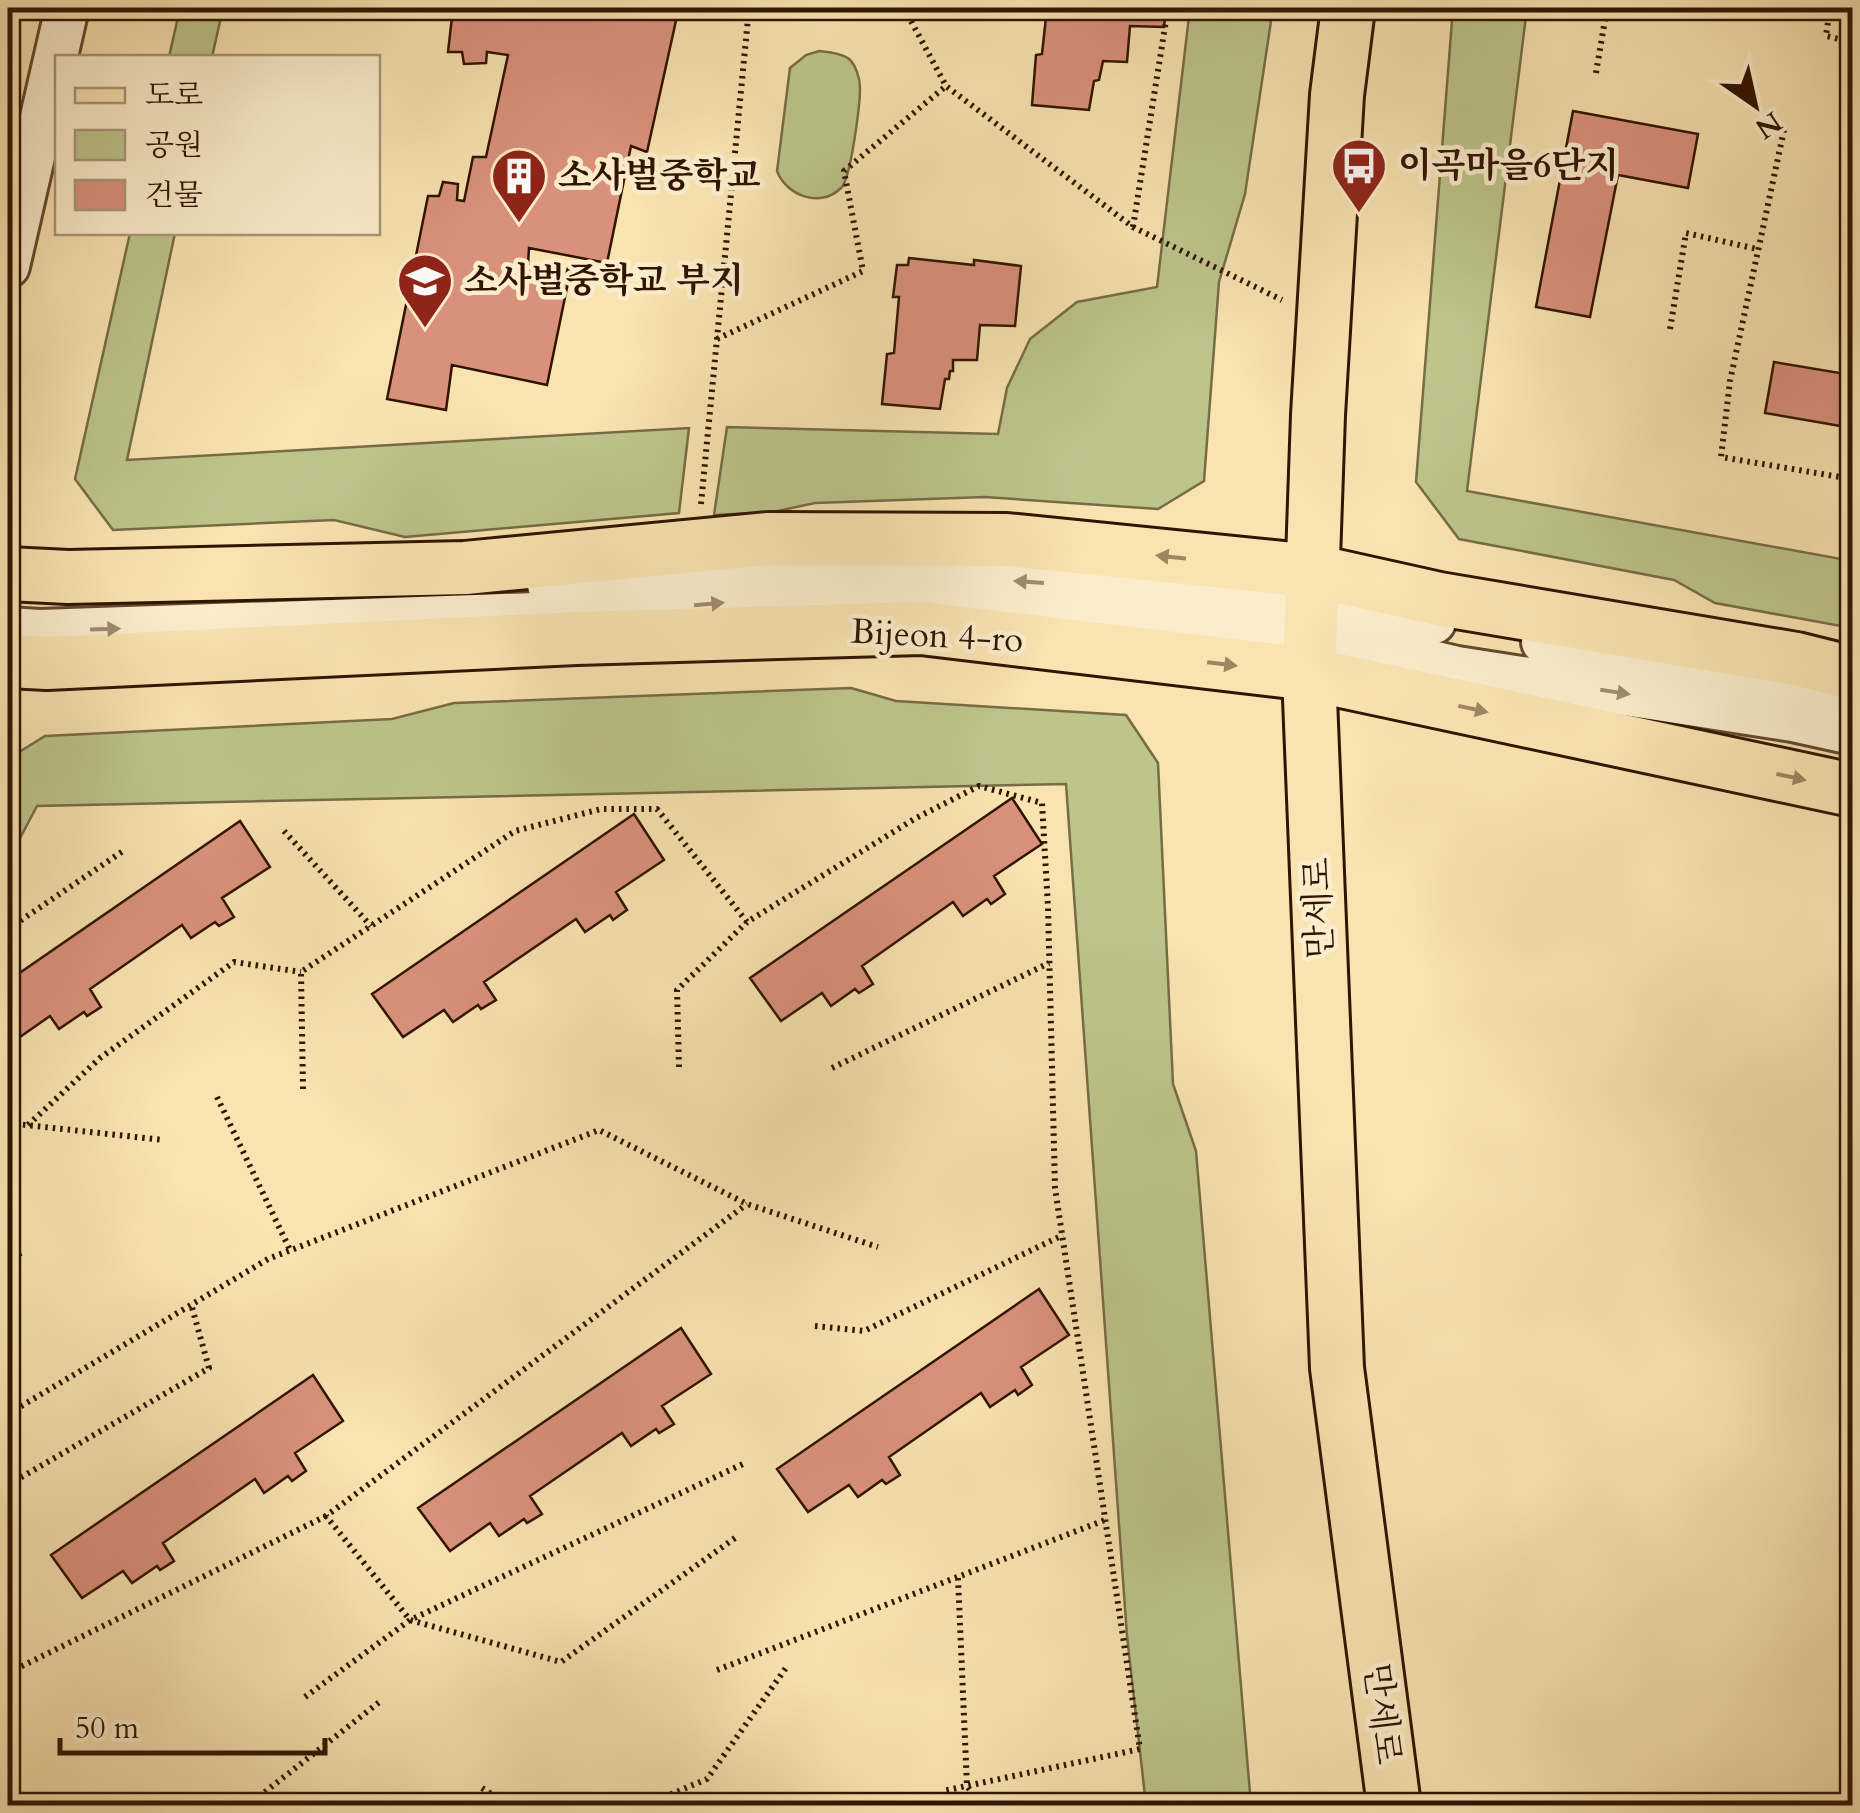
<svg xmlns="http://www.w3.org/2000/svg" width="1860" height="1813" viewBox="0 0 1860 1813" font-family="Cardo,'Noto Serif KR',serif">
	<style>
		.green { fill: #bdc48c; stroke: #766c46; stroke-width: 2.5 }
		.building { fill: #da917c; stroke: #301400; stroke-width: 2.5 }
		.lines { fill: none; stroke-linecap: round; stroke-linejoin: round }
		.minor-casing { stroke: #62482c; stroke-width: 48 }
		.major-casing { stroke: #301400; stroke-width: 58 }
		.path { stroke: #301400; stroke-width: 6; stroke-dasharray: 2.5 5; stroke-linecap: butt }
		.minor { stroke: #fbedcc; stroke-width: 42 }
		.major { stroke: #f9e3b1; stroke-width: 52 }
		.oneway { fill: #9f8661 }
		.oneway2 { fill: #a08b70 }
		.labels { text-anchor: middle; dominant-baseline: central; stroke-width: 9; stroke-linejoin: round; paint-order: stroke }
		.poi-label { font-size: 35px; font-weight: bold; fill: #301400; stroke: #fbedcc; text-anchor: start }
		.street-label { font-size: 35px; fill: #301400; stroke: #fbedcc }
	</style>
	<rect width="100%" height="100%" fill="#f9e3b1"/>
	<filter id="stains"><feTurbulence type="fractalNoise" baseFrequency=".002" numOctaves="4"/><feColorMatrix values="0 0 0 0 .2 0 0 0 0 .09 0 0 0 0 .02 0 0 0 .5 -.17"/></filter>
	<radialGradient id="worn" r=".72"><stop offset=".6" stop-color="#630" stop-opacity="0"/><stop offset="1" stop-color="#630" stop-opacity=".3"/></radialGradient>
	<path class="green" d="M180,8H223L212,57H169Z
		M1190,8H1273L1245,194L1219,282L1204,481L1158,509L985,497L815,503L773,512L714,515L727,427L998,434L1007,388L1030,339L1077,302L1157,287Z
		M1453,8H1527L1467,491L1852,561V628L1715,603L1674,580L1459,539L1416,482Z
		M819,51C828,52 842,53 849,59C856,65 860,79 860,88C860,104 851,179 841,188C820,209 786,195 777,171L790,68L806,55Z
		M130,233H175L127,460L689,428L679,513L405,537L334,520L113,530L75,479Z
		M851,688L896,701L1126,715L1158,763L1173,1084L1196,1151L1251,1805H1146L1127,1636L1066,784L37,806L8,861V759L45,736L392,719L454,703Z"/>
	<path class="building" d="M453,8H661L660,11L677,16L647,152L631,146L607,263L529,248L528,264L565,278L568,268H571L547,385L452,365L446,410L387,399L428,196H439L443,182L458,184L457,200L464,201L473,157H486L508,55L487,52L486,63L464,64L462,52H448Z
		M1047,8H1166L1164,27L1130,26L1127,62L1103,61L1099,80L1094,81L1089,110L1032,105L1036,55L1042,54Z
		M1573,111L1698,134L1688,188L1618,175L1590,317L1536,307Z
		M909,258L974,265V260L1021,266L1015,326L980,325L977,360H953V371H950L949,379H945L940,409L882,404L887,354L894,353L899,297H893L897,265H908Z
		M1774,362L1852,375V428L1765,413Z
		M1012,798L1042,844L994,876L1005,894L991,904L987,899L963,916L953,902L862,966L873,984L859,993L855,989L831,1006L822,993L781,1021L750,978Z
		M634,814L664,860L616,892L627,910L613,920L610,915L585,932L576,919L484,982L496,1000L481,1009L478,1005L453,1022L444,1010L403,1037L372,994Z
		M240,821L270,867L222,898L234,917L219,926L215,922L191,938L182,925L90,989L101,1007L87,1016L84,1012L59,1029L50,1016L10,1044L8,1041V981Z
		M1039,1289L1069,1335L1021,1367L1032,1385L1018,1395L1015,1390L990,1407L981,1393L889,1457L900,1475L886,1484L882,1480L858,1497L849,1485L808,1512L777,1469Z
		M681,1328L711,1374L662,1406L674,1424L659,1433L656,1429L631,1446L622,1433L530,1496L542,1514L527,1523L524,1519L499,1536L490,1523L450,1551L418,1508Z
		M313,1375L343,1421L295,1453L306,1471L292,1481L288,1476L264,1493L255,1479L163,1543L174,1561L160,1570L157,1566L132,1583L123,1571L82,1598L51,1555Z"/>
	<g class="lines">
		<g class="minor-casing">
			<path id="minor" d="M8,266L67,8
				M549,585L786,567L1312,600L1434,622
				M8,629L40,631L623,611L790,597L1311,634L1457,668
				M1543,642L1852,699
				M1430,669L1457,668L1793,720L1852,733"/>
		</g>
		<g class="major-casing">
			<path id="major" d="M1348,8L1337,95L1318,415L1309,674L1337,1368L1394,1806
				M8,574L68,577L465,568L769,539L1007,540L1313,571L1439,599L1796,659L1852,673
				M8,661L47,663L576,638L921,628L1309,674L1852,790"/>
		</g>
		<path class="path" d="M904,8L946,86L1133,227L1282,300
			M1830,8L1826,36L1852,42
			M1596,73L1607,8
			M1784,130L1730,381L1721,457L1852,479
			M1133,227L1168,8
			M1670,329L1686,233L1757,249
			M717,339L863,271L844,171L946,86
			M701,504L749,8
			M284,831L371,926
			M8,929L126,849
			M679,1067L677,990L747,922
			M832,1068L1049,963
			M303,1089L301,972L515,831L601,809H657L747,922L916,818L979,786L1042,803L1048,907L1055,1188L1140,1749L943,1791V1806
			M217,1097L290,1250
			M8,1123L163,1140
			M28,1125L100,1058L234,962L301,972
			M8,1235L20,1257
			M815,1326L864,1331L1063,1235
			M8,1414L268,1259L599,1130L747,1204L878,1247
			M8,1485L209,1368L191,1304
			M735,1538L561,1662L410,1620L326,1516L747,1204
			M958,1578L967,1786L982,1806
			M717,1670L1105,1520
			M8,1673L326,1516
			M305,1697L410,1620L745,1463
			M8,1741L20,1806
			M482,1788L510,1806
			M247,1806L382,1700
			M643,1806L707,1779L788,1665"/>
		<use href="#minor" class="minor"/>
		<use href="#major" class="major"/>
	</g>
	<defs><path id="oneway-solid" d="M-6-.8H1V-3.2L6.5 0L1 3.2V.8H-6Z" transform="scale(2.5)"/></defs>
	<g class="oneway">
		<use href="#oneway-solid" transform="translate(1171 557) rotate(-174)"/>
		<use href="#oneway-solid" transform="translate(1222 664) rotate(7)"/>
		<use href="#oneway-solid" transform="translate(1473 709) rotate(12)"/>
		<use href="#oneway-solid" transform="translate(1791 777) rotate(12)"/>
	</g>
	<g class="oneway2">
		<use href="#oneway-solid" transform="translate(1029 582) rotate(-176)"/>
		<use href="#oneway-solid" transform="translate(709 604) rotate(-5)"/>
		<use href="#oneway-solid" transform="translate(105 629) rotate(-2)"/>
		<use href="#oneway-solid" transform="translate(1615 692) rotate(9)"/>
	</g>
	<defs>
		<g id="bus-pin" transform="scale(2.875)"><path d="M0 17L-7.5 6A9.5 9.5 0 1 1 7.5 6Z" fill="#8f2418" stroke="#fbedcc"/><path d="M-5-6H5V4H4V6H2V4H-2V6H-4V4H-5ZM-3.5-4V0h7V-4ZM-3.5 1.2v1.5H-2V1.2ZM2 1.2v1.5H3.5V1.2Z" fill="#fff"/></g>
		<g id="building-pin" transform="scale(2.875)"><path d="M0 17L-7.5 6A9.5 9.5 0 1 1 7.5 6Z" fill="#8f2418" stroke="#fbedcc"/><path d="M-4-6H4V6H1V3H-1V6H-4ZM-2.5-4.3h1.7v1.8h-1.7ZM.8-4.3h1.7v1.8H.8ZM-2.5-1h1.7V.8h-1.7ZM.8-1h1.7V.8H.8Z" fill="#fff"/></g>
		<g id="school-pin" transform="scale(2.875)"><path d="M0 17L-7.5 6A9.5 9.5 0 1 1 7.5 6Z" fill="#8f2418" stroke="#fbedcc"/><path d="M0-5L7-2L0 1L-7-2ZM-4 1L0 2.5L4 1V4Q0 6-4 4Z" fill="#fff"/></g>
	</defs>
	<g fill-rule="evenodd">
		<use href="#bus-pin" x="1359" y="166"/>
		<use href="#building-pin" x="519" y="176"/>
		<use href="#school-pin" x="425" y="281"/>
	</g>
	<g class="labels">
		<g class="poi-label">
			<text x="1398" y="166">이곡마을6단지</text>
			<text x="558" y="176">소사벌중학교</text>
			<text x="464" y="281">소사벌중학교 부지</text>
		</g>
		<g class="street-label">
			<text transform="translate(937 636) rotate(3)">Bijeon 4-ro</text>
			<text transform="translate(1319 908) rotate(-92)">만세로</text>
			<text transform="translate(1382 1714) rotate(83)">만세로</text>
		</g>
	</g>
	<rect width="1860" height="1813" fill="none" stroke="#f9e3b1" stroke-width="40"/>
	<rect x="10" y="10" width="1840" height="1793" fill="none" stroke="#301400" stroke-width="5"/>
	<rect x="20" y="20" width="1820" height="1773" fill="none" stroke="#301400" stroke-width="2.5"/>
	<rect x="55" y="55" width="325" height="180" fill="#fbedcc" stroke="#aa967a" stroke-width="2.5"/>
	<rect x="75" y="88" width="50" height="15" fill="#f9e3b1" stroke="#aa967a" stroke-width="2.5"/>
	<text x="145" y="105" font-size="30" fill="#301400">도로</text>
	<rect x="75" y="130" width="50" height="30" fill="#bdc48c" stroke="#aa967a" stroke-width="2.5"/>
	<text x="145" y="155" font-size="30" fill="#301400">공원</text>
	<rect x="75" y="180" width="50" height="30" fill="#da917c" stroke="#aa967a" stroke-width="2.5"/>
	<text x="145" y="205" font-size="30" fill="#301400">건물</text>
	<g transform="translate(1755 105) rotate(146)" stroke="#fbedcc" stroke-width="8" paint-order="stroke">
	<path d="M0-8L18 38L0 25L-18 38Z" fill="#301400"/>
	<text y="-15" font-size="28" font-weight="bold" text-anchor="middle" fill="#301400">N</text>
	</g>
	<path d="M60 1738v15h265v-15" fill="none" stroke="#301400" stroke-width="5"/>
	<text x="75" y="1738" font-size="30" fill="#301400" stroke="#fbedcc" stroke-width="8" paint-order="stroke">50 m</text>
	<rect width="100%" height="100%" filter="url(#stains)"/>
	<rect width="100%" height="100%" fill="url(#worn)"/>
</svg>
